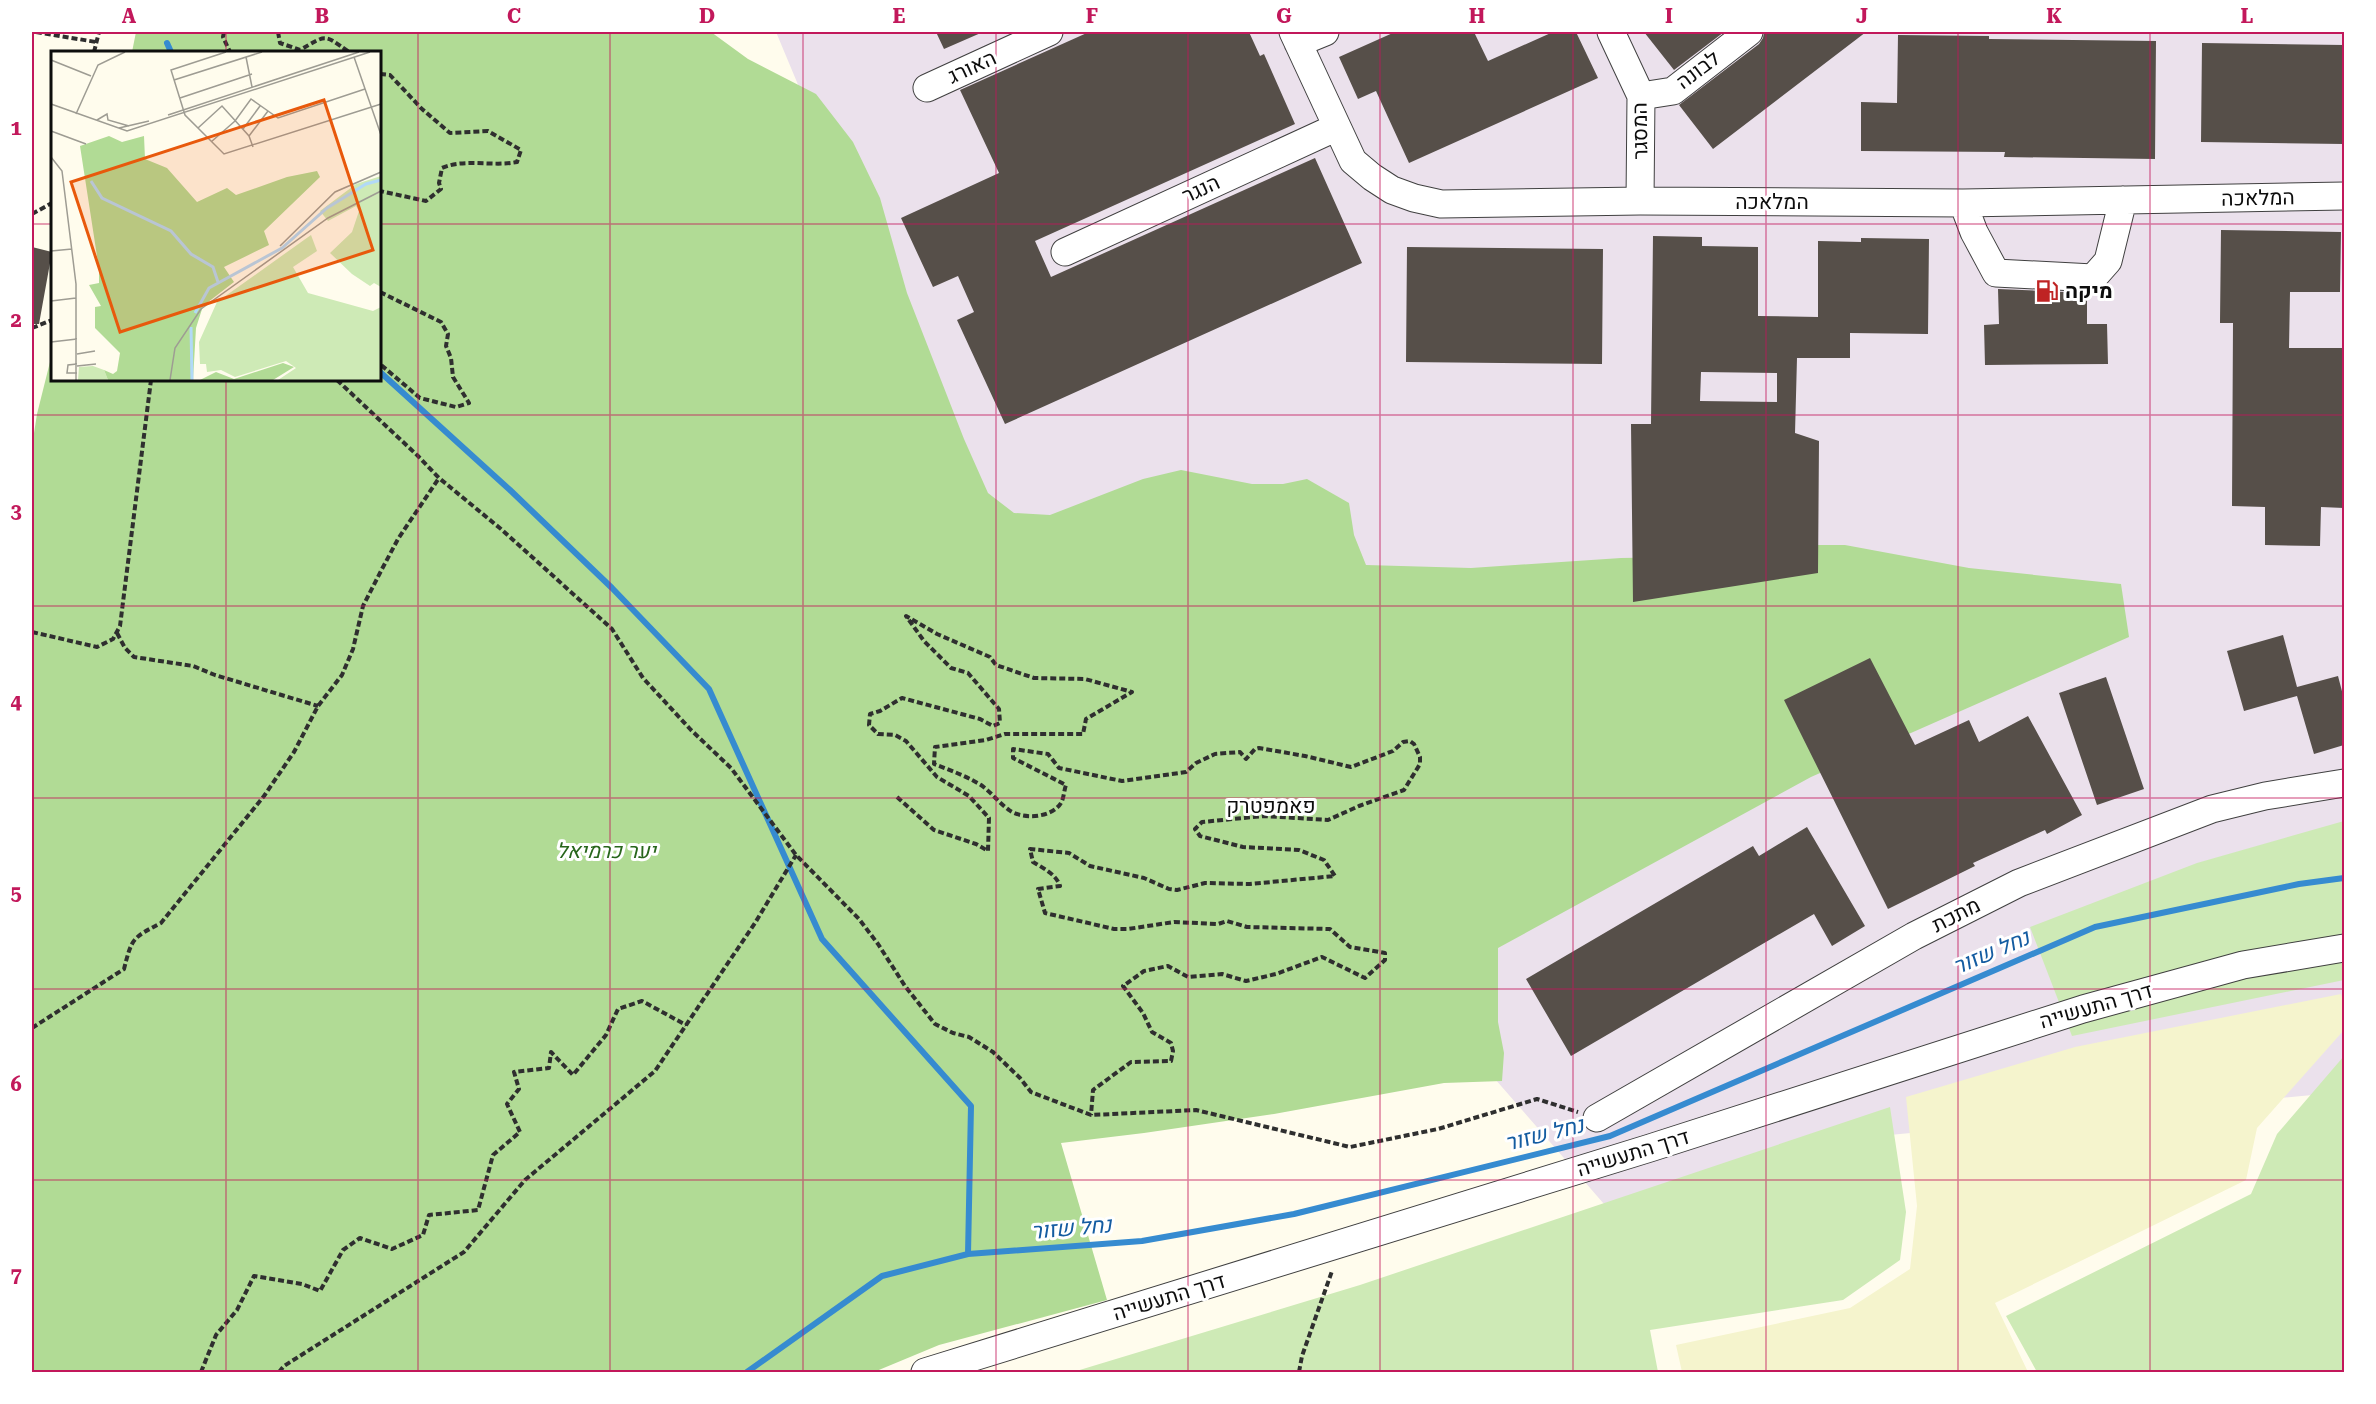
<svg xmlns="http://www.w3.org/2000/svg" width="2376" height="1404" viewBox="0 0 2376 1404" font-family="'Roboto Serif',Heebo,serif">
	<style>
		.industrial { fill: #ebe1ec }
		.farmland { fill: #f5f4cd }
		.green { fill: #ceeab6 }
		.forest { fill: #b1db95 }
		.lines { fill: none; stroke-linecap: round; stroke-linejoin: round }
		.stream { stroke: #368bd0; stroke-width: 6 }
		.building { fill: #564f49; fill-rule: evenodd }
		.minor-casing { stroke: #404040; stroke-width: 29 }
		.path { stroke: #2f2f2f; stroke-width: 4; stroke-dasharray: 6 3; stroke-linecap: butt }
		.minor { stroke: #fff; stroke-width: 27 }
		.grid { fill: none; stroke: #c2185b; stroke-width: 1.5; stroke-opacity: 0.55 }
		.labels { text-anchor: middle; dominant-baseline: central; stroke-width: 6; stroke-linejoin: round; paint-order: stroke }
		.street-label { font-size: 21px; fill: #0d0d0d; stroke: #fff }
		.poi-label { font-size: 21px; font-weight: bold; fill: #0d0d0d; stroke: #fff; text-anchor: start }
		.park-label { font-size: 21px; font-style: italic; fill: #28661c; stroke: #fff }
		.water-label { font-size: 22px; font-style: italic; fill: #145ca1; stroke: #fff }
		.inset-river { fill: none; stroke: #b1d9f7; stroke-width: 3 }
		.inset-road { fill: none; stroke: #9e9c93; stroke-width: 1.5 }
		.view { fill: #e8590c; fill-opacity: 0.15; stroke: #e8590c; stroke-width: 3 }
		.inset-edge { fill: none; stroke: #0d0d0d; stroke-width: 3 }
		.neatline { fill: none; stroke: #c2185b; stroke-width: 2 }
		.grid-label { font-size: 20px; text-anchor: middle; font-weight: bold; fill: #c2185b }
	</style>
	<rect width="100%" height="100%" fill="#fffced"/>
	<path class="industrial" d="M776,32H2344V1092L1816,1142L1604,1204L955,460Z"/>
	<path class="farmland" d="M2341,994L2344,1006V1030L2257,1128L2246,1180L1995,1303L2028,1372H1682L1676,1345L1850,1308L1910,1269L1917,1206L1906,1097L2075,1047Z"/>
	<path class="green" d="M2344,821V980L2072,1036L2030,927L2197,863Z
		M2344,1056V1372H2037L2006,1316L2251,1194L2277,1134Z
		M1890,1107L1906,1212L1900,1260L1843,1300L1650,1330L1658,1372H1073L1360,1285Z"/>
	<path class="forest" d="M136,32H711L748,59L816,94L853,142L880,198L907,293L964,439L988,493L1014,513L1050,515L1143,479L1181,470L1252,484H1283L1307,479L1349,503L1354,535L1366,565L1471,568L1621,558L1680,557L1793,545H1845L1969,568L2121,584L2129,637L1811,777L1498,948V1022L1504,1053L1502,1081L1444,1083L1274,1114L1144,1133L1061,1143L1107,1300L939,1345L874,1372H32V446L37,414L52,354V380H380V52H132Z"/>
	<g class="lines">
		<path class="stream" d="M167,43L171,52
			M380,372L510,490L612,588L709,689L822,939L971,1106L968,1254
			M747,1372L882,1276L968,1254L1142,1241L1294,1214L1610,1136L2095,927L2299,884L2344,878"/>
	</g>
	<path class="building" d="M936,32H983L944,49Z
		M1089,32H1249L1260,56L1264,54L1295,124L1035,241L1051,277L1315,158L1362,263L1005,424L957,320L974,312L958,276L933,287L901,218L999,173L960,90Z
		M1395,32H1474L1488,61L1553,32H1576L1598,78L1409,163L1376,91L1358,99L1339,57Z
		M1644,32H1724L1674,70Z
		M1764,32H1866L1713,149L1679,105L1759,44L1763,38Z
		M1898,35L1989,36V39L2156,41L2155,159L2004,157L2005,152L1861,151V102L1897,103Z
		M2202,43L2344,45V144L2201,142Z
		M2221,230L2341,232L2340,292H2290L2289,348H2344V508L2321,507L2320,546L2265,545V507L2232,506L2233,323H2220Z
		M1653,236L1702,237V246L1758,247V316L1818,317V241L1861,242V238L1929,239L1928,334L1850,333V358H1797L1795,433L1819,441L1818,573L1633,602L1631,424H1651ZM1701,372L1777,373V402L1700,401Z
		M32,247L52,252L39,324H32Z
		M1407,247L1603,249L1602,364L1406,362Z
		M1998,289L2087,293V324H2107L2108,364L1985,365L1984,325L1999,324Z
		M2283,635L2297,687L2338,676L2344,699V745L2314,754L2297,696L2244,711L2227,651Z
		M1870,658L1915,745L1969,720L1979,742L2028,716L2082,815L2047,834L2045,830L1973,863L1975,866L1888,909L1784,700Z
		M2106,677L2144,789L2097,805L2059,693Z
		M1807,827L1865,926L1832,946L1814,914L1571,1056L1526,979L1753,846L1759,856Z"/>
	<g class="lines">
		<g class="minor-casing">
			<path id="minor" d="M1293,32L1353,161L1372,177L1392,190L1414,198L1441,204L1640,201L1963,203L2344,196
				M1611,32L1641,96L1640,201
				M1298,43L1325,32
				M927,88L1049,32
				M1641,96L1673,91L1749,32
				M1963,203L1974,232L1996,273L2093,278L2108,261L2123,200
				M1065,252L1337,127
				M1597,1118L1914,936L2019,883L2212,809L2265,796L2344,783
				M925,1372L1650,1148L2083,1009L2243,965L2344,948"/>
		</g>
		<path class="path" d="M36,32L96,42
			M224,32L223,37L230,52
			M278,32L280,43L300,50C328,34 323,34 349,52
			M94,52L99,32
			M380,74L390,75L422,109L450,133L488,131L521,150L517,162C493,167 465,158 442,168L439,183L441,189L426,201L380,191
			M32,214L52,203
			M380,292L441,322L448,334L446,346L451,358L453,377L469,403L456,407L420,398L380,364
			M32,328L52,320
			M337,380L418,456L439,478L501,529L612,629L643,678L691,730L731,768L796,855L859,919L878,944L905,986L935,1024L953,1033L969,1037L993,1052L1020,1078L1031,1092L1091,1115L1196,1110L1350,1147L1438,1129L1537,1099L1578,1112
			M32,632L97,647L113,639L120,626L151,380
			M117,633L125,648L134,657L193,666L215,675L318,706
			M897,797L934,830L976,844L988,851L989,818L969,796L937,777L906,741L895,735L878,734L869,725L870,714L880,711L902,698L980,719L993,726L1000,723L999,709L968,673L951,668L924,641L906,616L937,634L990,657L996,665L1034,678L1085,679L1132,692L1086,719L1083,734H1005L986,740L935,747L934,764C950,770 966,776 981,785C991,792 999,803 1009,810C1022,820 1052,818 1061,803C1064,798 1064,790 1066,785L1013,758V749L1048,754L1059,768L1122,781L1186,772L1196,763L1215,754L1240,752L1246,759L1255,749L1259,748L1305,756L1351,767L1393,751L1403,742L1410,741L1414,744L1420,757V764L1404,790L1359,806L1328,820L1264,816L1202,822L1195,829L1200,836L1243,847L1299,850L1324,860L1335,876L1250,884L1205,883L1177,890L1169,889L1144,878L1090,866L1069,853L1030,849L1033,862C1043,868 1056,874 1060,886L1038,889L1045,913L1114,929H1128L1174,922L1218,924L1227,921L1247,927L1330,929L1350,947L1385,953V960L1365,978L1322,957L1276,974L1246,981L1222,974L1188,977L1168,966L1144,971L1123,986L1143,1013L1152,1032L1171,1043L1173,1051L1171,1061L1131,1062L1093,1090L1091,1115
			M32,1028L124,969C132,938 132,938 161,923L264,796L294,752L318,706L342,675L353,649L363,606L382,569L398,539L439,478
			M201,1372L216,1335L237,1310L254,1276L302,1284L320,1291L343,1250L360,1238L392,1249L423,1235L429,1215L478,1210L493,1155L520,1132L507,1104L519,1089L514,1072L549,1068L551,1052L573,1075L606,1035L618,1009L642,1001L686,1025
			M279,1372L284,1366L464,1252L525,1180L655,1071L755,923L796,855
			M1299,1372L1302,1356L1332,1271"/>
		<use href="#minor" class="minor"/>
	</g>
	<path class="grid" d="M226,32V52M418,32V1372M610,32V1372M803,32V1372M996,32V1372M1188,32V1372M1380,32V1372M1573,32V1372M1766,32V1372M1958,32V1372M2150,32V1372M32,224H52M380,224H2344M226,380V1372M32,415H2344M32,606H2344M32,798H2344M32,989H2344M32,1180H2344"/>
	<defs>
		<g id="fuel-bare" transform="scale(1.8)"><path d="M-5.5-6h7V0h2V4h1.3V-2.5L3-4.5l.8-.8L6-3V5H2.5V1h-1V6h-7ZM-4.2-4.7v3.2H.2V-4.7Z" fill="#bf2323" stroke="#fff" stroke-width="2.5" paint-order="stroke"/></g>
	</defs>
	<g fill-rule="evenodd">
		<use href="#fuel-bare" x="2047" y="291"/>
	</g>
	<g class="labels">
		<g class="street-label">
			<text transform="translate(972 67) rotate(-25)">האורג</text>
			<text transform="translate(1698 70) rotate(-37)">לבונה</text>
			<text transform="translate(1640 131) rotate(-91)">המסגר</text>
			<text transform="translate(1201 189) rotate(-25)">הנגר</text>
			<text transform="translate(2258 198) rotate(-1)">המלאכה</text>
			<text x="1772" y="202">המלאכה</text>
			<text x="1271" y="806">פאמפטרק</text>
			<text transform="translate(1956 915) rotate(-27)">מתכת</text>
			<text transform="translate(2096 1006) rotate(-16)">דרך התעשייה</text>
			<text transform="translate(1633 1153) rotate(-17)">דרך התעשייה</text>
			<text transform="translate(1169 1297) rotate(-17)">דרך התעשייה</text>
		</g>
		<g class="poi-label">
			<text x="2065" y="291">מיקה</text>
		</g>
		<g class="park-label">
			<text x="606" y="851">יער כרמיאל</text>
		</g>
		<g class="water-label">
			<text transform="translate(1991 952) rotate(-23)">נחל שזור</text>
			<text transform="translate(1544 1134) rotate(-14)">נחל שזור</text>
			<text transform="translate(1071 1228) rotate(-5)">נחל שזור</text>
		</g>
	</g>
	<g transform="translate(51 51)">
		<rect width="330" height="330" fill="#fffced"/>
		<path d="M330,125V236L323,232L319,235L301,223L279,202L301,181L308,160L305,155L277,170L269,160L305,133ZM260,184L266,200L242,216L257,242L322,260L330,256V329H227L245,317L235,310L184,326L170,319L156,321L155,313H149L148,291L166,251ZM42,315L53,319L57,329H27L28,316Z" fill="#ceeab6"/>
		<path d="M58,85L71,91L93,85L94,108L116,117L146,151L176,137L185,144L236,126L266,120L269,126L213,180L218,194L173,216L183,231L152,255L145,277L142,329H57L53,319L62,323L66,320L69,302L44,277V256L50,255L38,234L48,232V218L29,95ZM232,312L243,316L222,329H149L165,321L183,328Z" fill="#b1db95"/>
		<path class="inset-river" d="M40,130L51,147L120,180L140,203L162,216L167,231M144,262L158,237L231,197L276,157L315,133L330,129M140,276L141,329"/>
		<path class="inset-road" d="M175,1L120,19L134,64L173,103L330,53M195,6L201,36M303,6L330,84M0,9L40,25M123,29L211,1M129,47L201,23M0,53L76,80L319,1M25,63L47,14L74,1M117,64L308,1M46,69L56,63L57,69L78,75M68,77L98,70M147,77L171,55L198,85L202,96M192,78L209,55M0,80L35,93M198,85L217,60M160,91L184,70L200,48L227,67L314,38M0,106L11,120L25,233V329M229,195L284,141L330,121M0,200L21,198M0,250L25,247M0,291L26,288M26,303L44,300M26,315L45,313M26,322H16L17,314L26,313M119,329L124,297L150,258L277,167L330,140"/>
		<path class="view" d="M273,49L322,199L69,281L20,131Z"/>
		<rect width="330" height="330" class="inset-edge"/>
	</g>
	<rect width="2376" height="1404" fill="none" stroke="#ffffff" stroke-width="66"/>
	<rect x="33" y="33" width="2310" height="1338" class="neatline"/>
	<g class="grid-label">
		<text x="129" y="23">A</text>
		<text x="322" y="23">B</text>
		<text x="514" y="23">C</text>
		<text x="707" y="23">D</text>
		<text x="899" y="23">E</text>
		<text x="1092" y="23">F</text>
		<text x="1284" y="23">G</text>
		<text x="1477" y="23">H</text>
		<text x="1669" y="23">I</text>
		<text x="1862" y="23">J</text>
		<text x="2054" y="23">K</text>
		<text x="2247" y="23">L</text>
		<text x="16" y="135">1</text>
		<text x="16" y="327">2</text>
		<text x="16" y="518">3</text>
		<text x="16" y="709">4</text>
		<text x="16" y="900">5</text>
		<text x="16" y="1091">6</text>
		<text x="16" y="1282">7</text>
	</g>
</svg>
